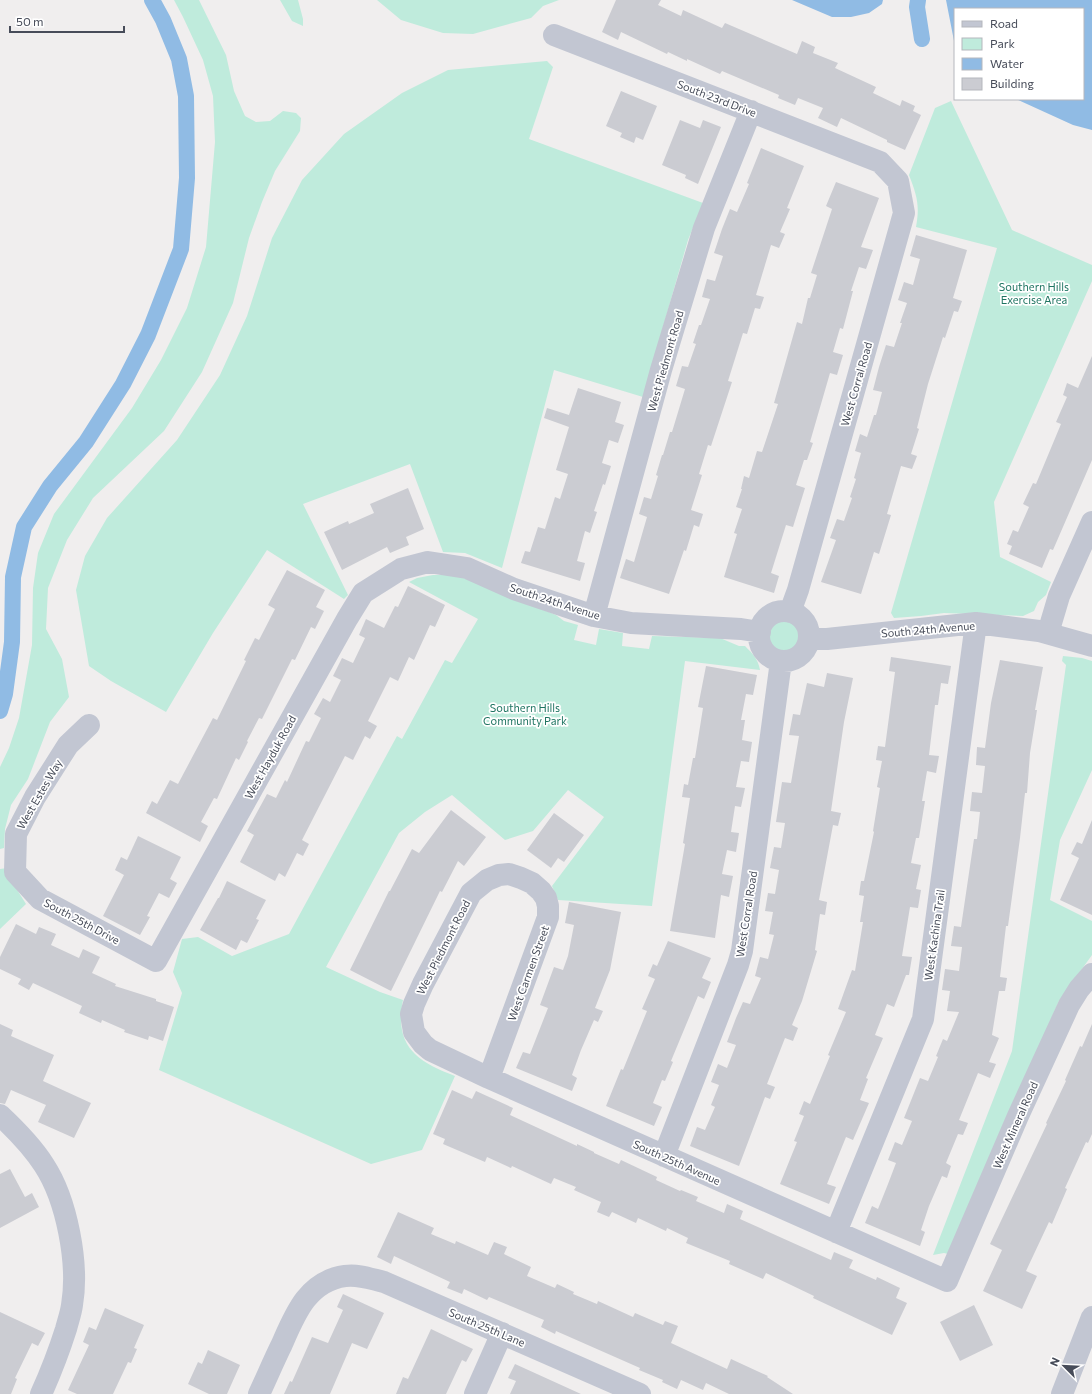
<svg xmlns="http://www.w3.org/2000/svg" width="1092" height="1394" viewBox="0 0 1092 1394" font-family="Commissioner,sans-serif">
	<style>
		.green { fill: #bfebdc }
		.water { fill: #90bbe4 }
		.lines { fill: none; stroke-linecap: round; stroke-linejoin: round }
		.canal { stroke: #90bbe4; stroke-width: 16 }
		.building { fill: #cbccd2 }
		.minor { stroke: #c2c6d2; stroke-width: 22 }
		.labels { text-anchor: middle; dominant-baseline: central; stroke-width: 3.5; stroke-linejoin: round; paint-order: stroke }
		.street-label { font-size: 11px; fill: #474c59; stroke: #fff }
		.park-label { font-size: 11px; fill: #1e7461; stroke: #fff }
	</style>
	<rect width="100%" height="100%" fill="#f0eeee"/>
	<path class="green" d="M174,0H199L226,55L234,91L245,116L256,122L270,121L283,111L296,113L301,118L300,131L275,171L262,202L249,238L233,303L202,372L164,431L93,498L67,540L48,588L46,629L62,659L69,697L50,722L28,779L11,805L5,829L4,848L0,849V767L9,748L19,718L32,645L33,588L38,553L54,514L132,408L161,360L187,308L206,247L215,142L213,96L203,60L183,17Z
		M280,0H298L303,19V26L292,21Z
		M377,0H559L543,6L531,18L473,34L443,33L401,20Z
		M547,61L553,67L529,139L703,203L688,240L643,397L554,370L502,568L465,553L443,552L410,464L303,504L348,595L344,599L267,550L213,633L166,712L111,681L89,666L76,590L85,556L107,518L177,440L220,375L247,316L272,238L302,180L344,134L402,93L448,70Z
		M951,101L1012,230L1092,265V281L994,502L1000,557L1051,582L1046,595L1038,602L1034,611L1023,616L944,613L921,616L894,618L891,613L997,248L916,227C920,205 917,196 909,175L935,108Z
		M433,575H447L466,578L556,615L564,621L578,625L574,640L596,645L599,629L623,633L622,646L649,649L652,636L720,638L739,646H745C753,654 758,659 760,670L685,661L652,906L558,900L552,886L604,817L568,790L533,831L505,840L452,795L425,812L399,833L326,967L380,992L403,1000C394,1046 416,1061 455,1076L422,1150L371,1164L159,1070L182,993L173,972L182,939L198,937L232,956L289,934L397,736L402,739L445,660L452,663L478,619L409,582L417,578Z
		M760 636a24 24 0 1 1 48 0a24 24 0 1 1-48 0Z
		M1063,656L1082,658L1092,661V770L1060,840L1050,900L1092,921V955L1059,1001L948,1254L944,1253L933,1255L1012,1051L1066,665L1062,661Z
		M7,868L14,885L26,904L0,929V869Z"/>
	<path class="water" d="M792,0H883L882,4L869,13L851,17H832Z
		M946,0H1092V130L1073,125L1016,99H1083V9H955V46Z"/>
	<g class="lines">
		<path class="canal" d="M918,0L917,7L922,39
			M0,711L5,694L12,642L13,577L24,527L50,486L86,442L123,384L148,335L181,249L187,178L186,96L179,59L163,20L152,0"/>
	</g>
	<path class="building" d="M616,0H661L658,5L681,16L683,10L722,28L725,23L797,54L802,41L815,47L813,53L838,63L835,68L876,87L873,93L900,106L902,100L915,106L913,111L921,115L905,150L887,142V140L841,118L837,127L818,118L823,108L798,98L795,105L778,98L779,95L722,71L720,74L687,59V61L668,52L667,54L621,32L618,40L602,32Z
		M621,91L657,106L643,140L636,137L634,143L620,137L622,133L606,126Z
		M680,120L700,128L703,120L721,127L698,184L685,178L686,175L662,165Z
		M761,148L804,166L787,208L790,209L780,232L785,234L779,248L771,245L756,295L764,297L760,309L755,308L747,334L743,333L728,381L732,382L711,446L708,445L699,474L702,475L691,510L703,514L699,527L694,525L686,551L684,550L669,594L620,578L626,559L634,562L647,517L639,514L644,497L651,499L658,476L656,475L662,455H663L670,432H672L685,389L676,386L682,366L688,367L696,344L693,343L699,325H701L710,299L702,297L707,279L715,281L723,256L714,253L722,229L730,209L737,212L749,184L747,183Z
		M836,182L879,198L861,247L873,250L866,269L859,267L851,291H853L843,329L840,328L833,352L843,355L837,375L830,373L810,442L813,443L807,460H804L796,485L805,488L793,527L786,525L771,573L779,576L774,593L724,577L737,534L734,533L742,509L736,507L742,489H741L744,476L749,478L757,451L762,452L778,404L774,403L797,322L802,324L808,298H810L817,275L811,273L832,209L826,206Z
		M916,235L967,250L953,298L962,301L958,312L954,311L945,338L943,337L928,384L917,428L919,429L911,454L917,456L912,469L901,466L887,514L891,515L879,554L874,552L861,594L821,582L836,540L830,538L837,519L844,521L852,498L850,497L856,479L854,478L861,453L855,451L860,434L867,437L874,415H876L882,392L873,390L879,367L886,345L894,347L902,323H900L907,303L898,300L904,282L913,285L920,259L910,256Z
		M1092,356V460L1053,550L1050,549L1042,568L1009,554L1012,546L1007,544L1013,530L1018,532L1029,507L1023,504L1033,483L1036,484L1061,424L1056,422L1067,397L1063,395L1067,383L1078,388Z
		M578,388L621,402L615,422L624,425L618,443L609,440L602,463L611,466L605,485L603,484L594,511L597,512L590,533L585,531L577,561L585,563L580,581L521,563L525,551L530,552L538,527L545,529L555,497L560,499L568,474L556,470L569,427L544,418L547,408L569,415Z
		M408,488L424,529L406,537L409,545L390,553L387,547L342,570L324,532L348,521L349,524L374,513L370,504Z
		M287,570L325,590L316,607L324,611L315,629L311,627L295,660L292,659L262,719L259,718L247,741L248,742L239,760L236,758L217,799L214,798L201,822L208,826L200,842L146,813L152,801L157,804L170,780L178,784L213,718L217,720L246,661L244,660L255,638L259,640L275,609L268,605Z
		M408,586L445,605L435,627L430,625L414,660L409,657L398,681L390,677L368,721L377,726L370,739L365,736L353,760L345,756L302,840L309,844L303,856L297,853L285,877L279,873L275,881L240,862L254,835L247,831L255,816L267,794L276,798L285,780L287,782L306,741L309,742L321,718L314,714L323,698L330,702L341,680L333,676L342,658L353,663L365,638L359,635L366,619L384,628L395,606L398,607Z
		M891,657L951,666L948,684L941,683L938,705H935L929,755L939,756L936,773L927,771L922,801H925L919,838H916L911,863L921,865L916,889L921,890L918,908L910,907L902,956L912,957L909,975H906L894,1007L887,1004L875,1035L883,1038L866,1078L868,1079L860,1100L869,1103L853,1140L846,1137L827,1184L836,1187L829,1204L780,1184L797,1142L794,1141L804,1116L799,1114L804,1101L810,1104L830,1056L828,1055L846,1012L838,1009L852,970L855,971L863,922H860L864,896L859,895L861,881H864L874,832L873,831L880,788L877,787L882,761L876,760L878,746L885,747L895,672L889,671Z
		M1000,660L1043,667L1035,710H1037L1030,753L1027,793H1025L1020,838L1008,926H1006L1000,977L1007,978L1005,991H999L992,1035L999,1038L989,1062L996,1064L990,1078L978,1073L959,1120L968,1123L963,1135L958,1134L946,1163L951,1166L947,1178L942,1176L929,1206L921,1230L925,1232L920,1246L865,1223L872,1206L878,1209L888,1184L896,1163L888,1160L895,1142L902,1145L912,1121L904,1118L920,1078L928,1081L938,1057L936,1056L943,1039L947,1041L959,1012L947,1011L950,991L942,990L945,969L959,971L962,947L951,946L954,926L961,927L974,839H977L980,812L970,811L972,792L982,793L985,766L976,765L977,747L985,748L991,703Z
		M706,666L757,675L753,695L746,694L741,720H745L742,740L752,742L749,762L741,761L736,787L745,788L741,807L735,806L731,832L739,833L736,852L727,850L722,874L733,876L729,897L721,895L715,938L670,931L685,844L683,843L690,798L682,797L684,784L688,785L693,758H695L703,708L698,707Z
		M827,673L853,678L844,722L831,811L841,813L838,826L833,825L819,900L827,902L825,915L820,914L815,950L817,951L802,1001L792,1025L798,1028L793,1041L785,1038L767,1084L775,1087L770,1099L765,1097L739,1166L690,1146L697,1127L705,1130L715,1107L711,1105L719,1085L711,1082L718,1064L727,1068L736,1045L727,1042L736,1018L743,1002L750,1004L761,978L755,976L760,957L768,959L774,935L769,934L773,912L765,911L768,893L775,894L779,870L770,868L774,847L781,848L785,823L776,822L782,782L791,783L799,736L789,735L793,714L800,715L807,683L824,687Z
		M451,810L486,837L464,866L458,861L442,892L440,891L391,991L350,970L389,891H390L412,849L419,853Z
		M554,813L584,835L564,862L558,858L551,868L527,850Z
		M1092,820V915L1060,900L1079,858L1071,854L1077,842L1082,844Z
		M138,836L181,857L170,879L177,883L169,898L159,893L147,916L150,917L140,935L103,916L124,875L115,870L121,857L127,860Z
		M227,881L266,900L256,919L259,920L247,943L241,940L236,950L200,930L218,898H219Z
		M569,902L621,912L610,970L595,1008L603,1011L598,1022L594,1020L581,1050L572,1075L577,1078L572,1091L516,1068L523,1052L530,1054L548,1008L540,1005L554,967L563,970L568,956L574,925L565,923Z
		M16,924L36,934L39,927L56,934L51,945L79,958L83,949L100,957L92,973L116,984L115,986L156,999V1001L174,1007L163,1041L149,1036L148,1040L124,1032L125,1030L102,1020L101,1023L79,1013L82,1006L33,983L29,990L18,984L21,979L0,969V957Z
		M668,941L711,958L702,978L711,982L704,999L698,996L671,1061L673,1062L665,1081L662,1080L653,1103L662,1107L654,1126L606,1106L621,1069L623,1070L647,1011L642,1009L655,979L648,976L653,964L657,966Z
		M0,1024L13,1030L11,1036L54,1055L43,1081L91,1103L74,1138L38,1122L46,1105L11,1090L5,1104L0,1103Z
		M1092,1024V1134L1088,1143L1086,1142L1065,1188L1067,1189L1052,1224L1049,1222L1026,1271L1037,1276L1022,1309L983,1291L1002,1250L990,1244L1047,1124L1046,1123L1066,1081L1065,1080L1080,1046L1082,1047Z
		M452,1090L472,1099L476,1091L513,1108L510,1115L577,1146V1144L594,1152V1153L619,1164L621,1160L657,1177L656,1180L680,1191L681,1190L698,1197L696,1201L724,1213L727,1204L743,1211L740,1219L831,1260L834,1252L853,1260L849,1268L876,1280L877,1277L900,1288L896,1298L907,1303L892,1335L813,1298L814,1296L766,1273L763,1279L729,1264L730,1261L686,1243L688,1238L667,1228L666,1231L638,1218L636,1223L612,1212L609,1217L597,1212L601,1202L574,1190L576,1187L554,1178L551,1184L512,1166L511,1168L487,1157L485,1162L443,1144L445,1139L433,1134Z
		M10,1169L25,1197L32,1193L39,1207L0,1228V1174Z
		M398,1212L434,1228L431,1234L455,1244L456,1241L488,1255L494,1242L507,1247L504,1254L531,1267L527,1276L555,1288L557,1284L574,1292L573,1294L597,1304L598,1301L633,1317L635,1313L663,1325L665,1321L678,1326L671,1343L727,1369L731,1359L768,1376L767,1377L793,1394H729L706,1383L703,1390L681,1380L677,1389L662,1382L663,1380L639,1370L640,1368L556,1331L555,1334L541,1327L544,1320L513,1307L489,1297L487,1300L464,1289L462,1294L447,1288L450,1282L394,1256L391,1264L377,1257Z
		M343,1294L384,1313L367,1349L352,1343L330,1394H284L290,1381L292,1382L312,1337L328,1343L343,1310L337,1307Z
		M974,1305L993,1345L960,1361L940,1322Z
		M105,1308L144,1325L134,1348L137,1349L131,1363L128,1362L113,1394H77L68,1390L89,1345L83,1342L89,1327L96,1330Z
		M0,1312L45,1333L38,1346L32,1343L15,1378L17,1379L11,1394H0Z
		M431,1329L473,1349L466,1362L462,1360L446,1394H396L403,1377L408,1379Z
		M208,1350L240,1365L227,1394H209L188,1384L198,1362L202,1364Z
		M515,1364L581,1394H510L516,1381L508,1378Z"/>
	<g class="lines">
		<path class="minor" d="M554,35L880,162L898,181L904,213L798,590L790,612
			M759 636a25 25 0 1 1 50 0a25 25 0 1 1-50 0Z
			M594,616L661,370L704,228L751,111
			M1048,633L1059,596L1092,522
			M809,639H827L976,623L1039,631L1092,646
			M89,725L68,745L35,797L16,834L15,872L40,899L156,961L347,619L363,593L401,569L428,562L467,568L514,589L594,616L631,623L741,629L760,632
			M489,1078L548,917V906L546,898L541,891L532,883L521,878L509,874L499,875L487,880L471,893L423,984L414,1004L411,1014L414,1032L423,1044L430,1050L489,1078L947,1281L1018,1116L1069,1005L1079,989L1092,974
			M0,1115C16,1130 32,1146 44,1165C67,1200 79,1264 72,1305C71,1313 68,1321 66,1329C59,1351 51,1372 41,1394
			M664,1156L738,965L742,951L781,661
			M836,1232L923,1019L976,623
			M259,1394C267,1377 274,1360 282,1344C295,1314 308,1281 345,1276C359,1274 371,1279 384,1282L640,1394
			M475,1394L502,1333
			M1062,1394L1092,1317"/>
	</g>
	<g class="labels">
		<g class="street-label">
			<text transform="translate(717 98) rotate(21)">South 23rd Drive</text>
			<text transform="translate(665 361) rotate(-74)">West Piedmont Road</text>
			<text transform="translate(856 384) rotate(-74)">West Corral Road</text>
			<text transform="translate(555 601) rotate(18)">South 24th Avenue</text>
			<text transform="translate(928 629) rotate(-5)">South 24th Avenue</text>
			<text transform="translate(270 757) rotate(-61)">West Hayduk Road</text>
			<text transform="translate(39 794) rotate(-60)">West Estes Way</text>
			<text transform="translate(746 914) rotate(-81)">West Corral Road</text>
			<text transform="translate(82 921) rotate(28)">South 25th Drive</text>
			<text transform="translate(934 935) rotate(-82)">West Kachina Trail</text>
			<text transform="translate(443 947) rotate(-63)">West Piedmont Road</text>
			<text transform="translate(528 973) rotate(-70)">West Carmen Street</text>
			<text transform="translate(1015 1125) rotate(-66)">West Mineral Road</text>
			<text transform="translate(677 1162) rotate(24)">South 25th Avenue</text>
			<text transform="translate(487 1327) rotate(23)">South 25th Lane</text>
		</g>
		<g class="park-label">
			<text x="1034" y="286">Southern Hills<tspan x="1034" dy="13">Exercise Area</tspan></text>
			<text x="525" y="707">Southern Hills<tspan x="525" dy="13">Community Park</tspan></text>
		</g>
	</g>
	<rect x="954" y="8" width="130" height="92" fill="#ffffff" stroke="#b5b7bd"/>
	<rect x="962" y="21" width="20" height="6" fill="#c2c6d2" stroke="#b5b7bd"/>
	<text x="990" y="28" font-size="12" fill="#474c59">Road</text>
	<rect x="962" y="38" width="20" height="12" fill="#bfebdc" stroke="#b5b7bd"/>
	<text x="990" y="48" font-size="12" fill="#474c59">Park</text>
	<rect x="962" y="58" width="20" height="12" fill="#90bbe4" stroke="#b5b7bd"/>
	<text x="990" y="68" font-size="12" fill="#474c59">Water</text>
	<rect x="962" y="78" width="20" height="12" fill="#cbccd2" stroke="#b5b7bd"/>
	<text x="990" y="88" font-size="12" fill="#474c59">Building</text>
	<g transform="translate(1064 1366) rotate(294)" stroke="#ffffff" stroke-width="3" paint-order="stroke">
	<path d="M0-3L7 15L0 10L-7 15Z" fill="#474c59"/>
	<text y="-6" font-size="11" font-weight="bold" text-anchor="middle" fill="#474c59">N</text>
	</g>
	<path d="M10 26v6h114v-6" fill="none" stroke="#474c59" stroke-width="2"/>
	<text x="16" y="26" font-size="12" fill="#474c59" stroke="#ffffff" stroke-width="3" paint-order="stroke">50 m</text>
</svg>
